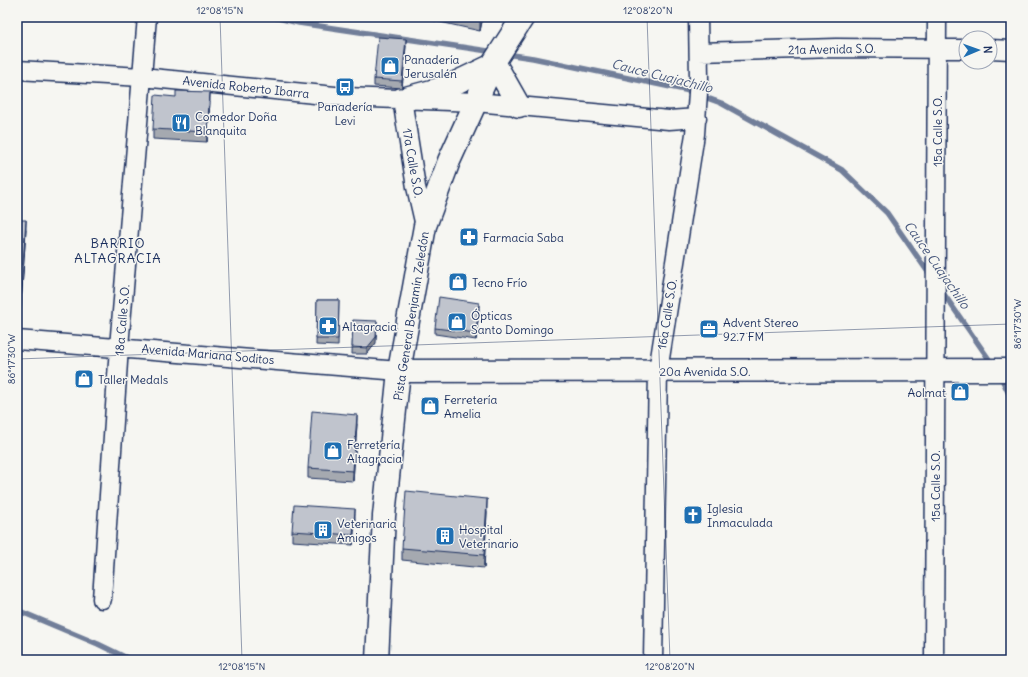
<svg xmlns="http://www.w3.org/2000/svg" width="1028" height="677" viewBox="0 0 1028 677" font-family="Delius,sans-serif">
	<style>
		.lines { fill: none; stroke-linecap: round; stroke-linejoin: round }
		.stream { stroke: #717e99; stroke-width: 5.5 }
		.street-casing { stroke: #1b2f5e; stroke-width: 21 }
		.secondary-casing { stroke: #1b2f5e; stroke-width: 25 }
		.street { stroke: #f6f6f2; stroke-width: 18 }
		.secondary { stroke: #f6f6f2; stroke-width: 22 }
		.wall { fill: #a5a9b0; stroke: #1b2f5e }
		.shaded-wall { fill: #868990; stroke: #1b2f5e }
		.building { fill: #c0c4cd; stroke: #1b2f5e }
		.ticks { fill: none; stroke: #1b2f5e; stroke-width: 1; stroke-opacity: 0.45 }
		.labels { text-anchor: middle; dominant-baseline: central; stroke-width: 3; stroke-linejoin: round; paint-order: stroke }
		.street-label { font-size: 12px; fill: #1b2f5e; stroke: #f6f6f2 }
		.poi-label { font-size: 12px; fill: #1b2f5e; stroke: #f6f6f2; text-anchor: start }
		.water-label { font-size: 13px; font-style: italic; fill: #46567b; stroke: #f6f6f2 }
		.neighbourhood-label { font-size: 13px; letter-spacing: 1px; fill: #1b2f5e; stroke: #f6f6f2 }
		.neatline { fill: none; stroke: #1b2f5e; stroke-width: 1.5 }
		.ticks-label { font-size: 10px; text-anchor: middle; fill: #1b2f5e }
	</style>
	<rect width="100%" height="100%" fill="#f6f6f2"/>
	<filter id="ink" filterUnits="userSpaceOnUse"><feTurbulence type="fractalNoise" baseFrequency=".025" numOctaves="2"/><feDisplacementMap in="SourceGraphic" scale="8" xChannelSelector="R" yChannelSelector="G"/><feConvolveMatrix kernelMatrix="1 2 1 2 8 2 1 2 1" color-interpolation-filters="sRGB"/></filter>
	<g filter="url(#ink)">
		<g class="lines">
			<path class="stream" d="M274,17L299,23L495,52
				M506,54L533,58L685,90L721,103L842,170L887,213L930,275
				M941,290L993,365
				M1000,375L1011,398
				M17,610L98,644L131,660"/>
			<g class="street-casing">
				<path id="street" d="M990,49L1011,50
					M699,52L836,48L966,49
					M17,70L142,77L345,97L476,102L669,120L697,118
					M402,99L416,187L425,226
					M17,340L399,371
					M102,599L119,347L147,17
					M653,660L658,371L695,134L699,79L698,17
					M934,660L937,17"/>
			</g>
			<g class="secondary-casing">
				<path id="secondary" d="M494,62L519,106
					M402,99L447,87L493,65
					M399,371L1011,370
					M377,660L384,516L399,371L425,226L449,161L494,62L523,17"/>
			</g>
			<use href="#street" class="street"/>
			<use href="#secondary" class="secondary"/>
		</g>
		<path class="wall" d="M431,17H483L480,31L431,20Z
			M406,46L402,88L374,86V79Z
			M210,102L207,142L153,139V129Z
			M17,220L26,230L20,317H17Z
			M317,300H339L338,346L316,345Z
			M479,309L476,340L435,334V328Z
			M353,320L376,343L367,354H352Z
			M357,424L353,481L308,478V468Z
			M487,512L484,568L402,560V548Z
			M355,519L353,545L292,541V531Z"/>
		<path class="shaded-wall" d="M481,17H483L480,31V19Z
			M406,39V46L402,88V81Z
			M210,92V102L207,142V132Z
			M26,220V230L20,317V308Z
			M479,303V309L476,340V333Z
			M377,321L376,343L367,354V348Z
			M357,415V424L353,481V471Z
			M487,499V512L484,568V555Z
			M355,509V519L353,545V535Z"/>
		<path class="building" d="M472,17H481L480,19Z
			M378,37L406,39L402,81L374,79Z
			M176,91L210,92L207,132L153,129L155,95L176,97Z
			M17,220H26L20,308H17Z
			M439,297L479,303L476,333L435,328Z
			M317,300H339L338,339H316Z
			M353,320L377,321L376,337L367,348L352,347Z
			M312,411L357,415L353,471L308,468Z
			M406,491L487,499L484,555L402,548Z
			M294,505L355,509L353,535L292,531Z"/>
	</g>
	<path class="ticks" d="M220,17L242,660M647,17L670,660M17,359L1011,324"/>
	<defs>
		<g id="shop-square" transform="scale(1)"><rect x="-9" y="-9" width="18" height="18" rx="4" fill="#1f6fb2" stroke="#f6f6f2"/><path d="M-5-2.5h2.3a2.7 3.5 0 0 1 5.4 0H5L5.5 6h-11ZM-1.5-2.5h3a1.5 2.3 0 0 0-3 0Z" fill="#fff"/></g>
		<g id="bus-square" transform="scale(1)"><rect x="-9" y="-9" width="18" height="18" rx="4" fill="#1f6fb2" stroke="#f6f6f2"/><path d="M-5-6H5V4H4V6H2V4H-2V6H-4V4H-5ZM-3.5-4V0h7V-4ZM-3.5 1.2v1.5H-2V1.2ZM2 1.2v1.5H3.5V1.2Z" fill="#fff"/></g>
		<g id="restaurant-square" transform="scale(1)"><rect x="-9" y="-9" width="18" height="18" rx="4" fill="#1f6fb2" stroke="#f6f6f2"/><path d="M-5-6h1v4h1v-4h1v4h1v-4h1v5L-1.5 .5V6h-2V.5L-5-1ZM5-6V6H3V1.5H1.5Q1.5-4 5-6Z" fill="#fff"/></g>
		<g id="pharmacy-square" transform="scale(1)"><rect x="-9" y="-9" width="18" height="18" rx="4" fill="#1f6fb2" stroke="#f6f6f2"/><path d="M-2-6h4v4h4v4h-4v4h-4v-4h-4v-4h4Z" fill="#fff"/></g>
		<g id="office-square" transform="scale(1)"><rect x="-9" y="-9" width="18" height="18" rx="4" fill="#1f6fb2" stroke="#f6f6f2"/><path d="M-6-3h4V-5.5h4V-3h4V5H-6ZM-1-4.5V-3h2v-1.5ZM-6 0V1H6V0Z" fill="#fff"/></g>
		<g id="church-square" transform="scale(1)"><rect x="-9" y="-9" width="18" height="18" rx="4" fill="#1f6fb2" stroke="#f6f6f2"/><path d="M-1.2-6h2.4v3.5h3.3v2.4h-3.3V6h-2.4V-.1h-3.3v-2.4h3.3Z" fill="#fff"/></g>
		<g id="building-square" transform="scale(1)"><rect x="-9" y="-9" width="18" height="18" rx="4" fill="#1f6fb2" stroke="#f6f6f2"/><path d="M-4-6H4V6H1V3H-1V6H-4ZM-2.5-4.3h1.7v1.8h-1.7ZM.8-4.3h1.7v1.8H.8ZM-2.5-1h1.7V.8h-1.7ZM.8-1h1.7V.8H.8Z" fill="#fff"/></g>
	</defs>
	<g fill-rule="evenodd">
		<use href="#shop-square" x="390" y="66"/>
		<use href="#bus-square" x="345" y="87"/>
		<use href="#restaurant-square" x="181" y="123"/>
		<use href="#pharmacy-square" x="469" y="237"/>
		<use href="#shop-square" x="458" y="282"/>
		<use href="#shop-square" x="457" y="322"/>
		<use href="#pharmacy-square" x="328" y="326"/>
		<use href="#office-square" x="709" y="329"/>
		<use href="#shop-square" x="84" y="379"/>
		<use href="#shop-square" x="960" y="392"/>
		<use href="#shop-square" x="430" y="406"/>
		<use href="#shop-square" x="333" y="451"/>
		<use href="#church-square" x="693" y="515"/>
		<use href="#building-square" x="323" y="530"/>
		<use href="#building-square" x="445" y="536"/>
	</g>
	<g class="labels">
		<g class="street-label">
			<text transform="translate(832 49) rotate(-1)">21a Avenida S.O.</text>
			<text transform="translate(246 87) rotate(6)">Avenida Roberto Ibarra</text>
			<text transform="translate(937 131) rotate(-90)">15a Calle S.O.</text>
			<text transform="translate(413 163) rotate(80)">17a Calle S.O.</text>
			<text transform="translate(667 314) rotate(-81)">16a Calle S.O.</text>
			<text transform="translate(411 316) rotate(-81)">Pista General Benjamín Zeledón</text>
			<text transform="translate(122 320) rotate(-85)">18a Calle S.O.</text>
			<text transform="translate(208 354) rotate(5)">Avenida Mariana Soditos</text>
			<text x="705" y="371">20a Avenida S.O.</text>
			<text transform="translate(935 486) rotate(-90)">15a Calle S.O.</text>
		</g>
		<g class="poi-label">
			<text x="404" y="59">Panadería<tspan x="404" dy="14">Jerusalén</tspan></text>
			<text x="345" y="106" text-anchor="middle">Panadería<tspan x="345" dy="14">Levi</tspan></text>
			<text x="195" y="116">Comedor Doña<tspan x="195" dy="14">Blanquita</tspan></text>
			<text x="483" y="237">Farmacia Saba</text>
			<text x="472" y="282">Tecno Frío</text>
			<text x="471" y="315">Ópticas<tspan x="471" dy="14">Santo Domingo</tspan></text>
			<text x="723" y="322">Advent Stereo<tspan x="723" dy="14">92.7 FM</tspan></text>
			<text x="342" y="326">Altagracia</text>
			<text x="98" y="379">Taller Medals</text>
			<text x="946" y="392" text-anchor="end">Aolmat</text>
			<text x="444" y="399">Ferretería<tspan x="444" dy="14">Amelia</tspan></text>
			<text x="347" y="444">Ferretería<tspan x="347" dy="14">Altagracia</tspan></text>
			<text x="707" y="508">Iglesia<tspan x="707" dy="14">Inmaculada</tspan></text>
			<text x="337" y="523">Veterinaria<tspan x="337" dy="14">Amigos</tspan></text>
			<text x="459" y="529">Hospital<tspan x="459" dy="14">Veterinario</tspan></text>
		</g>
		<g class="water-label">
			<text transform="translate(662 76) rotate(14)">Cauce Cuajachillo</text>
			<text transform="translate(937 265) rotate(55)">Cauce Cuajachillo</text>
		</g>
		<g class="neighbourhood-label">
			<text x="118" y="243">BARRIO<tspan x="118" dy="15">ALTAGRACIA</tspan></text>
		</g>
	</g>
	<rect width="1028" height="677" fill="none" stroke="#f6f6f2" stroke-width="44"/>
	<g transform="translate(978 50) rotate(88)"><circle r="19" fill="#f6f6f2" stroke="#9ea6b7"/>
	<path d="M0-3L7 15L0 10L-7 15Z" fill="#1f6fb2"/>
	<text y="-6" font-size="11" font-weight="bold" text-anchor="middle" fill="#1b2f5e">N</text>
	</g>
	<rect x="22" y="22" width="984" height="633" class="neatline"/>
	<g class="ticks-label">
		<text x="220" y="14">12°08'15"N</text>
		<text x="648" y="14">12°08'20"N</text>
		<text transform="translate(1017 324) rotate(-90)" y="4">86°17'30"W</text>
		<text transform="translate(11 359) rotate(-90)" y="4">86°17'30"W</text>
		<text x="242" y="670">12°08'15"N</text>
		<text x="670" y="670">12°08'20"N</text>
	</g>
</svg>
